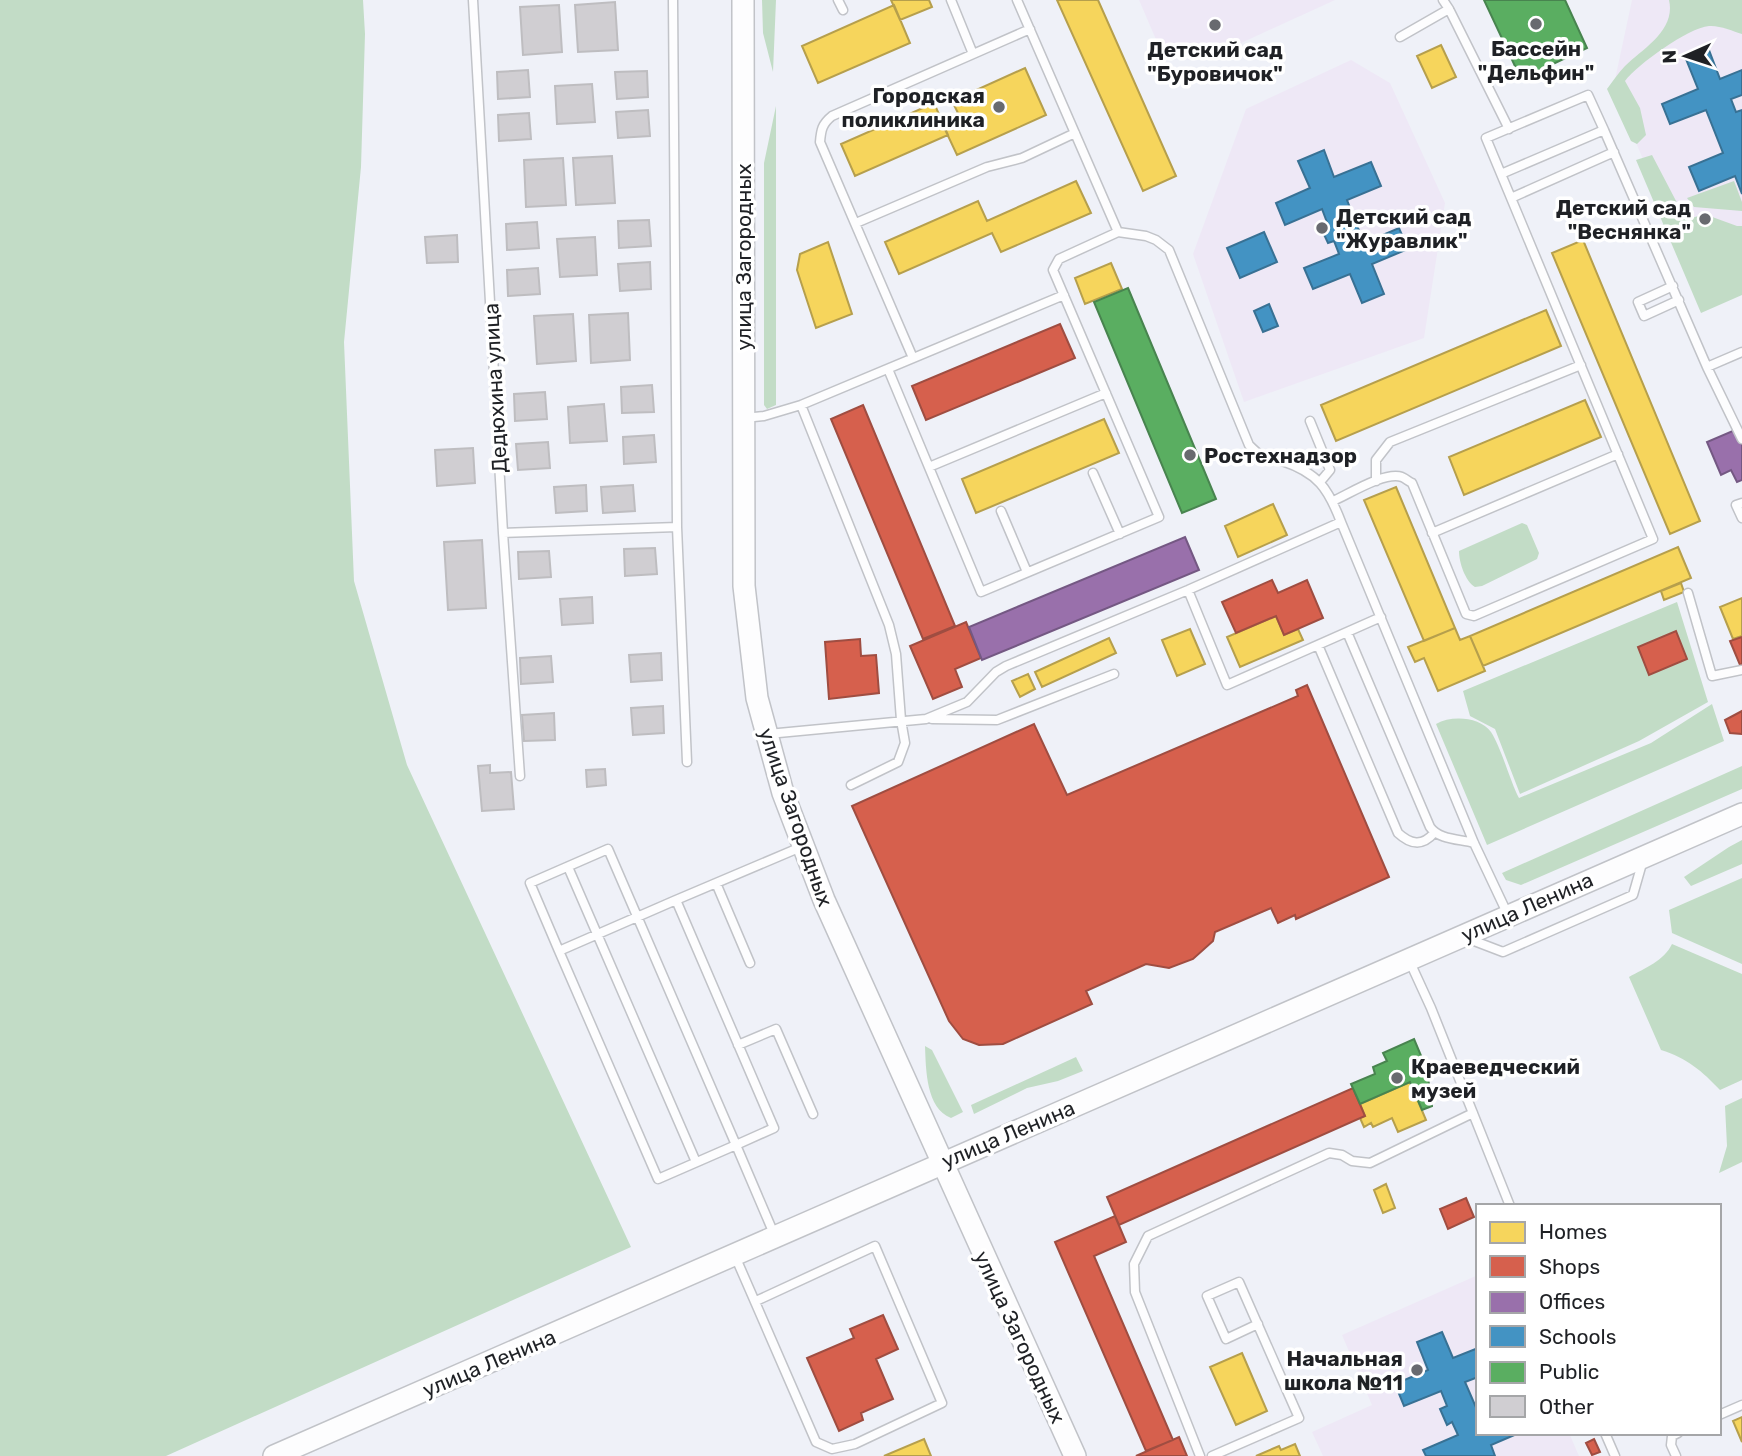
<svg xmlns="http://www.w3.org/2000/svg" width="1742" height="1456" viewBox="0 0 1742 1456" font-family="Rubik,sans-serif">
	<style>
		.education { fill: #eee8f6 }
		.green { fill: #c2dcc6 }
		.homes { fill: #f6d55c; stroke: #b69f4c; stroke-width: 2 }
		.shops { fill: #d6604d; stroke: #9f4d41; stroke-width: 2 }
		.offices { fill: #9970ab; stroke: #745883; stroke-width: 2 }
		.schools { fill: #4393c3; stroke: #387194; stroke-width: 2 }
		.public { fill: #5aae61; stroke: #48844f; stroke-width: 2 }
		.building { fill: #d0ced2; stroke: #bebdc0; stroke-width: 2 }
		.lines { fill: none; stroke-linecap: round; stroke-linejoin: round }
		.lane-casing { stroke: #c1c3c8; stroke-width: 11 }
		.secondary-casing { stroke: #c1c3c8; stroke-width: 24 }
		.lane { stroke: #fdfdfe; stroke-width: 8 }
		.secondary { stroke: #fdfdfe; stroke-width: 21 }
		.poi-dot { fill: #686a6f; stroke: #fff; stroke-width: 2.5 }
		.labels { text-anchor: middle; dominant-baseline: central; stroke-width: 7; stroke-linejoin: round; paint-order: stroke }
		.poi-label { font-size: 21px; font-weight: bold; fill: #1f2125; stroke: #fff; text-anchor: end }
		.street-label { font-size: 21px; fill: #1f2125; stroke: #fff }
	</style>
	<rect width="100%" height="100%" fill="#eff1f8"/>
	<path class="education" d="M1139,0H1335L1228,49L1164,58Z
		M1632,0H1742V291L1706,306L1613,89Z
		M1351,60L1390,83L1445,203L1424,338L1244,402L1193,254L1246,109Z
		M1478,1275V1433H1569L1579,1456H1323L1312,1432L1372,1405L1342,1335Z"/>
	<path class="green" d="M0,0H363L365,34L361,167L344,342L354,581L407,765L631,1247L166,1456H0Z
		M762,0H776L773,72L763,33Z
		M1669,0H1742V34C1733,31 1719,25 1709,26C1688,28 1638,64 1625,81L1640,108L1646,135L1637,144L1631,141L1607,89C1613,81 1618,73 1625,66C1644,48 1676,30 1669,0Z
		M776,106V405L767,409L764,405V163Z
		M1652,155L1686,220L1704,214L1737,226H1742V295L1701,313L1636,160Z
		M1734,181L1742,202V211L1694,207L1687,198Z
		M1522,523L1527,525L1539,553L1537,559L1482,586L1475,587C1465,581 1459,562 1459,551Z
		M1677,602L1708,702L1639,741L1520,794L1495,729L1470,716L1463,691Z
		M1712,704L1724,741L1487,845L1436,724C1452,715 1480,717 1491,732C1501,747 1510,781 1519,798L1651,743Z
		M1742,766V789L1521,885L1506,880L1502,873Z
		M1742,840V864L1691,886L1684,877L1729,847Z
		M1742,878V964L1672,933L1669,910Z
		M1672,944L1742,974V1080L1720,1090C1702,1071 1687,1058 1661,1050L1629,977C1645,968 1664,961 1672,944Z
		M925,1046L932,1050L963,1112L951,1118C926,1108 926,1070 925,1046Z
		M1076,1057L1083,1071L1058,1081L1027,1088L974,1114L971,1105Z
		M1742,1098V1162L1719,1173L1727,1146L1725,1106Z"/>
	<path class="homes" d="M891,0H929L932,7L900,20Z
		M1057,0H1098L1176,176L1143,191Z
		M894,5L910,43L818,83L802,46Z
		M1441,45L1456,77L1432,88L1417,56Z
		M1025,68L1046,115L957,155L941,121L958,113L952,101Z
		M934,103L948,135L855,176L841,144Z
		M1076,181L1091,213L1001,252L992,233L899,274L885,242L978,201L987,221Z
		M1583,240L1700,521L1670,534L1552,253Z
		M828,242L852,314L816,328L797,270L800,254Z
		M1111,263L1122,289L1085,304L1075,278Z
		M1546,310L1561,346L1336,441L1321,405Z
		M1585,400L1601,437L1464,495L1449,457Z
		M1104,419L1119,453L976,513L962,479Z
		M1396,487L1455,628L1424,641L1364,500Z
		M1273,504L1287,535L1238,557L1225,526Z
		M1678,547L1691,578L1483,666L1470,636Z
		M1681,583L1684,592L1664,600L1661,591Z
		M1742,598V636L1733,639L1720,607Z
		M1276,616L1284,635L1298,629L1303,640L1240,667L1227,637Z
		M1455,628L1460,640L1470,636L1485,671L1438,691L1424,658L1415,662L1408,647Z
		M1190,629L1205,664L1177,676L1162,640Z
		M1109,638L1116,653L1042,687L1035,672Z
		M1028,674L1035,689L1020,697L1012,681Z
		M1410,1082L1426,1120L1398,1132L1392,1118L1373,1127L1371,1123L1364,1127L1360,1118L1365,1116L1360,1104Z
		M1386,1184L1395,1208L1383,1213L1374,1190Z
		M1242,1353L1267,1411L1236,1425L1210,1367Z
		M1742,1417V1442L1733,1421Z
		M924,1439L931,1456H884Z
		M1295,1444L1300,1456H1256L1279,1446L1281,1450Z"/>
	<path class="shops" d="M1060,324L1075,358L926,420L912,386Z
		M863,405L955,626L923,639L831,419Z
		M1272,580L1278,593L1307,580L1323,618L1284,635L1276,616L1236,633L1222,602Z
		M966,622L981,658L955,669L962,687L933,699L910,646Z
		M1676,631L1687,659L1649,675L1638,647Z
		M1742,637V664L1740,665L1730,641Z
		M860,639L861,656L876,655L879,693L829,699L825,642Z
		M1307,685L1389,877L1296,919L1295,915L1278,923L1271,908L1215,932L1213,941L1193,959L1169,968L1146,964L1086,991L1092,1004L1003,1044L979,1045L963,1039L949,1021L852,806L1034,724L1067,795L1298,696L1296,690Z
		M1742,711V734L1730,733L1725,720Z
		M1353,1088L1365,1116L1119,1225L1107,1197Z
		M1466,1198L1474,1217L1448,1229L1440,1209Z
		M1115,1216L1126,1242L1094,1256L1173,1440L1146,1451L1055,1242Z
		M883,1315L898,1349L876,1359L893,1399L861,1413L863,1420L839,1431L807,1358L854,1338L850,1329Z
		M1179,1437L1187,1456H1136Z
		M1594,1439L1600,1452L1592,1455L1586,1443Z"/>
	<path class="offices" d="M1735,430L1742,445V480L1737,482L1731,470L1721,475L1707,442Z
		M1185,537L1199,570L982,660L969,627Z"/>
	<path class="schools" d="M1709,50L1720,79L1742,70V95L1731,99L1736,112L1742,110V194L1735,176L1699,191L1689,167L1723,153L1706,110L1670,124L1662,104L1698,89L1686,59Z
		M1324,150L1334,177L1371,162L1381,186L1347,200L1364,243L1399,228L1408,249L1372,264L1384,294L1362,303L1350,274L1313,289L1304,268L1339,254L1334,241L1328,243L1321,228L1328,225L1322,209L1285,225L1276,203L1310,188L1298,161Z
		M1264,232L1277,262L1240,278L1227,248Z
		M1269,304L1278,326L1263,332L1254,311Z
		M1442,1332L1453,1358L1478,1348V1377L1465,1382L1478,1412V1433H1519L1491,1445L1495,1456H1426L1423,1450L1458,1435L1452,1422L1447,1425L1440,1409L1447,1406L1441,1391L1404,1406L1395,1384L1428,1370L1417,1342Z"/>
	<path class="public" d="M1484,0H1565L1587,48L1521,79Z
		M1128,288L1216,499L1182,513L1094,302Z
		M1414,1039L1427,1070L1432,1106L1422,1110L1410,1082L1360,1104L1351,1084L1375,1074L1373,1067L1387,1061L1383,1053Z"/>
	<path class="building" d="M615,2L618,50L578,52L575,5Z
		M559,5L562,52L523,55L520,7Z
		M528,70L530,97L498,99L497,72Z
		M647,71L648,97L617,99L615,72Z
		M592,84L595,122L557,124L555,86Z
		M648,110L650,136L618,138L616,112Z
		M529,113L531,139L499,141L498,115Z
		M612,156L615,203L576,205L573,158Z
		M563,158L566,205L526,207L524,160Z
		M649,220L651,246L619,248L618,221Z
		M537,222L539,248L507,250L506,224Z
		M457,235L458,262L427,263L425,237Z
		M595,237L597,275L560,277L557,239Z
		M650,262L651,289L620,291L618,264Z
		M538,268L540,294L508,296L507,270Z
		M628,313L630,360L591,363L589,315Z
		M573,314L576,361L537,364L534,316Z
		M652,385L654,412L622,413L621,387Z
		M545,392L547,419L515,421L514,394Z
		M604,404L607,441L570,443L568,407Z
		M654,435L656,462L624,464L623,437Z
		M548,442L550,468L518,470L516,444Z
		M473,448L475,483L437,486L435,450Z
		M586,485L587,511L556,513L554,487Z
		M633,485L635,511L603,513L601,487Z
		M482,540L486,608L448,610L444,542Z
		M655,548L657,574L625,576L624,549Z
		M549,551L551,577L519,579L518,552Z
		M592,597L593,623L562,625L560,599Z
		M661,653L662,680L631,682L629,655Z
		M551,656L553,682L521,684L520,658Z
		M663,706L664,733L633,735L631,708Z
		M554,713L555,740L524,741L522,715Z
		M490,765V773L511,772L514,809L482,811L478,766Z
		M605,769L606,785L587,787L586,770Z"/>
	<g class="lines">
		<g class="lane-casing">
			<path id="lane" d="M473,0L503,533L520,776
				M673,0L677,527L687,762
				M838,0L843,10
				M951,0L973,54
				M1017,0L1118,232
				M1443,0L1449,9
				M1400,37L1449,9L1509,129
				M1501,174L1486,138L1588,95L1604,130
				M1511,198L1501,174L1604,130L1707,367L1742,439
				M856,223L987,167L1022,158L1075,133
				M1673,286L1638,302L1644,316L1679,300
				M913,358L820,142C821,130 822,124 832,116L1030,29
				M1707,367L1742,352
				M801,405L889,625L896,654L901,720L905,743L898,762L851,785
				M744,418L764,416L801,405L1064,295
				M1310,421L1330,470L1320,482
				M929,467L1106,393
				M1093,473L1120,534
				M1376,481V460L1390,442L1581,365
				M1333,501C1349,494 1385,471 1402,477C1403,477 1411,483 1412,483L1466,614L1474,616L1653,539L1511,198L1614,152
				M1742,503L1736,505L1742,518
				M1001,511L1027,572
				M1341,522L1474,843L1508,915
				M503,533L677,527
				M1432,533L1618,454
				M1188,590L1227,685L1381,617
				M1688,593L1712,676L1742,670
				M1347,632L1430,827C1439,840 1460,839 1474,843
				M1318,645L1398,833C1410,844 1422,847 1434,833
				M932,719L997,720L1114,674
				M768,734L926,719L967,702L996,672L1006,666L1188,590L1341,522C1328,488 1318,473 1282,461C1263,455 1265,461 1249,445L1169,250L1156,240L1146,236L1118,232L1059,259L1053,270L1159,517L981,592L888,369
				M568,867L696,1162
				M716,883L750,963
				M1469,939L1503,952L1633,895L1643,860
				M559,951L530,883L608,849L736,1145L658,1179L559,951C598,934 637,917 676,900
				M1409,960L1431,1008L1510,1206
				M738,1045L776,1029L813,1114
				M774,1234L736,1145L774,1128L676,900L801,847
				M735,1256L816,1442L832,1449L855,1444L942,1403L875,1246L756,1301
				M1719,1415L1742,1405
				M1605,1433L1615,1456
				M1200,1456L1135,1292L1134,1264L1148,1236L1329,1153L1342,1155L1352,1161L1370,1163L1473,1113
				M1212,1456L1299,1418L1239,1282L1207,1296L1226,1339L1258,1324
				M1676,1456L1671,1445L1672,1436L1678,1433"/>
		</g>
		<g class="secondary-casing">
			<path id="secondary" d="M743,0L744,586L757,698L783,793L824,900L1075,1456
				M274,1456L1742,814"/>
		</g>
		<use href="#lane" class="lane"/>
		<use href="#secondary" class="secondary"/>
	</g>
	<g class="poi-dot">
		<circle cx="1536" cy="24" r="7"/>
		<circle cx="1215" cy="25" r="7"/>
		<circle cx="999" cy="107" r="7"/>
		<circle cx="1705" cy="219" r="7"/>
		<circle cx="1322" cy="228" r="7"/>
		<circle cx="1190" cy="455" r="7"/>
		<circle cx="1397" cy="1078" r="7"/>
		<circle cx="1417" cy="1370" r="7"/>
	</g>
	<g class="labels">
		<g class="poi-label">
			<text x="1536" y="48" text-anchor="middle">Бассейн<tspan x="1536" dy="24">"Дельфин"</tspan></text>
			<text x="1215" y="49" text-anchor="middle">Детский сад<tspan x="1215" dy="24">"Буровичок"</tspan></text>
			<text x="985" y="95">Городская<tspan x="985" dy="24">поликлиника</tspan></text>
			<text x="1691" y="207">Детский сад<tspan x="1691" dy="24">"Веснянка"</tspan></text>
			<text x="1336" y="216" text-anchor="start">Детский сад<tspan x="1336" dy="24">"Журавлик"</tspan></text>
			<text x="1204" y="455" text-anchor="start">Ростехнадзор</text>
			<text x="1411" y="1066" text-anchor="start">Краеведческий<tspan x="1411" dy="24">музей</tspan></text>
			<text x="1403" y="1358">Начальная<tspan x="1403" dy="24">школа №11</tspan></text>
		</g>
		<g class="street-label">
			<text transform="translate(743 257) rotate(-90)">улица Загородных</text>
			<text transform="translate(495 388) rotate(-93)">Дедюхина улица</text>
			<text transform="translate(796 817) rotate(71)">улица Загородных</text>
			<text transform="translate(1527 907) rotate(-24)">улица Ленина</text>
			<text transform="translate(1008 1134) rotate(-23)">улица Ленина</text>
			<text transform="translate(1020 1337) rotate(65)">улица Загородных</text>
			<text transform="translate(489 1363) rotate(-23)">улица Ленина</text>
		</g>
	</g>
	<rect x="1476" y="1204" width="245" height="231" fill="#ffffff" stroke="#a5a6a8" stroke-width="2"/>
	<rect x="1490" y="1222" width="35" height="21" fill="#f6d55c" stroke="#a5a6a8" stroke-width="2"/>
	<text x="1539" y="1239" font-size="21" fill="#1f2125">Homes</text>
	<rect x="1490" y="1256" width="35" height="21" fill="#d6604d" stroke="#a5a6a8" stroke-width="2"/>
	<text x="1539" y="1274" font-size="21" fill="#1f2125">Shops</text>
	<rect x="1490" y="1292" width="35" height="21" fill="#9970ab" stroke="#a5a6a8" stroke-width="2"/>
	<text x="1539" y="1309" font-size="21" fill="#1f2125">Offices</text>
	<rect x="1490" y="1326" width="35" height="21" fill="#4393c3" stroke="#a5a6a8" stroke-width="2"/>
	<text x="1539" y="1344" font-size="21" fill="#1f2125">Schools</text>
	<rect x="1490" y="1362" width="35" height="21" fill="#5aae61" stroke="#a5a6a8" stroke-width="2"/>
	<text x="1539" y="1379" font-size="21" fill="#1f2125">Public</text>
	<rect x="1490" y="1396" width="35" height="21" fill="#d0ced2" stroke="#a5a6a8" stroke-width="2"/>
	<text x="1539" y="1414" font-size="21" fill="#1f2125">Other</text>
	<g transform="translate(1686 56) rotate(267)" stroke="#ffffff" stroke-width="5" paint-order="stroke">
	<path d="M0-5L12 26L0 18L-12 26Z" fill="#1f2125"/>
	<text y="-10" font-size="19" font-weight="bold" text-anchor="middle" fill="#1f2125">N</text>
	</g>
</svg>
